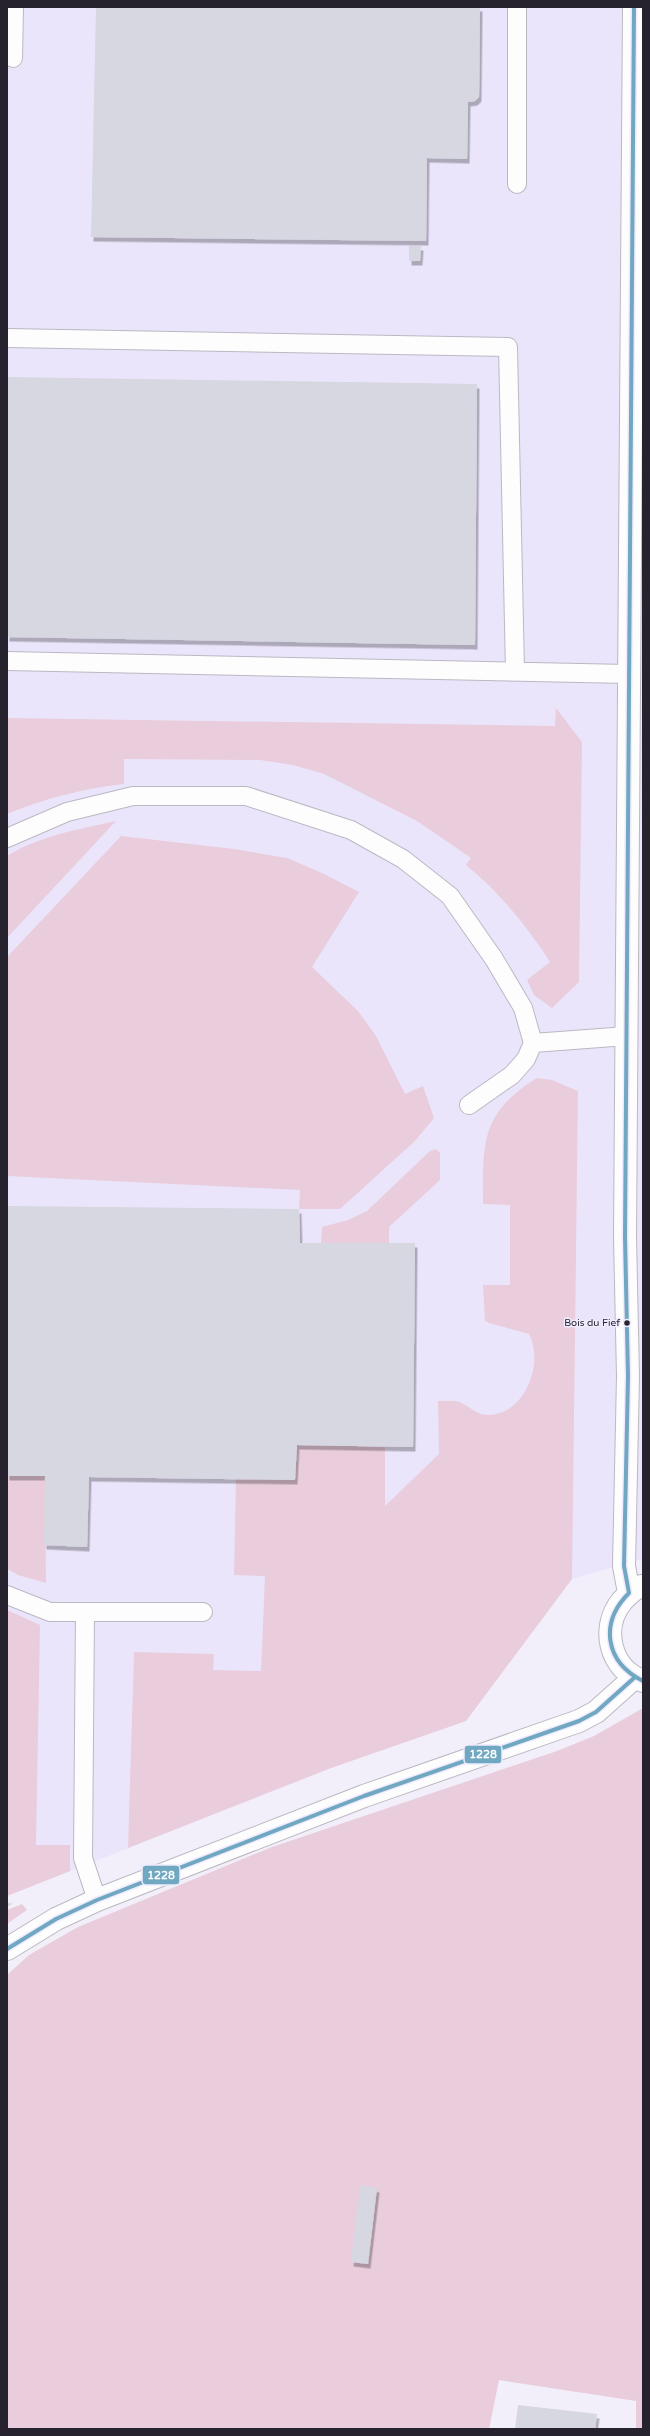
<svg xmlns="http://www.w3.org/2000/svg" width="650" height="2436" viewBox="0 0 650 2436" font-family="'Varela Round',sans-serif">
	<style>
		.built { fill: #ebe5fb }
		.green { fill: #e9cddc }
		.building { fill: #d6d7e1; filter: url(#shadow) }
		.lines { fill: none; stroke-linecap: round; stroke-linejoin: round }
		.lane-casing { stroke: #bbb8c2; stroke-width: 20 }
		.street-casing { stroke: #bbb8c2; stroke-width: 24 }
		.secondary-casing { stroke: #bbb8c2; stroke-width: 24 }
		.path { stroke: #d6d6d8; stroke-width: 2.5; stroke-dasharray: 4 2; stroke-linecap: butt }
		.lane { stroke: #fdfdfe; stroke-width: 18 }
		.street { stroke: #fdfdfe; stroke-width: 22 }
		.secondary { stroke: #fdfdfe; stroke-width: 22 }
		.bus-1-casing { stroke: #f0ebfe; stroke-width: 7 }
		.bus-1 { stroke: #70a7c1; stroke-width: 4 }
		.bus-dot { fill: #26232e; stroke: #f0ebfe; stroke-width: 1.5 }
		.labels { text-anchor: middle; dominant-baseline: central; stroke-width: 3; stroke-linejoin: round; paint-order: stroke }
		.bus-label { font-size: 10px; fill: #26232e; stroke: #f0ebfe; text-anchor: end }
		.line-badge { stroke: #f0ebfe; stroke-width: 1.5 }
		.badge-label { font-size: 11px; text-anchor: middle; font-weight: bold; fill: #fff }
	</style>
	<defs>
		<filter id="shadow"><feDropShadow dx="2.5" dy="4.5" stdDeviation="0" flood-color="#0004"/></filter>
	</defs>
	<rect width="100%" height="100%" fill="#f2effa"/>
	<path class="built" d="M7,7H643V1559L572,1579L466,1721L331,1768L7,1896Z"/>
	<path class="green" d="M556,708L582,742L579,982L552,1008L534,995L527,980L550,962C526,925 500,893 466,865L471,858L417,821L324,774L293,765L260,760L124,759V784C81,789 47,798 7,814V718L555,726Z
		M116,821L7,938V856C39,836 80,829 116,821Z
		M121,836L234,849L287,858L322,873L359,892L312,967L358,1011L376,1036L405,1094L423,1086L434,1118L415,1141L340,1209H299L300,1190L7,1176V957Z
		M537,1078L552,1080L578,1091L572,1579L466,1721L331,1768L128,1848L134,1652L214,1654L213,1670L261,1671L265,1576L234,1575L236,1479L295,1480L297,1445L385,1447V1506L439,1454L438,1401C444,1401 454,1400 459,1402C471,1406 474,1415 490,1415C526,1413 544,1362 529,1334L489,1323L485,1321L483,1285H510V1205L483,1204C483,1143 480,1113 537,1078Z
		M436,1149L440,1153V1180L389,1227V1243H321L322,1227L348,1220L367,1211L430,1151Z
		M7,1476H45L46,1583L18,1575L7,1569Z
		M7,1610L40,1625L36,1845H70V1871L7,1896Z
		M643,1708V2429H636V2401L499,2380L489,2429H7V1975L29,1955L78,1927L272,1847L557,1751L594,1736Z
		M22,1904L27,1910L7,1924V1910Z"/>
	<path class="building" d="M96,7H480L479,97L475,101L468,102L467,159L427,158L426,241L91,237Z
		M409,246H421L420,261H409Z
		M7,377L477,384L475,645L7,637Z
		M7,1206L299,1209L300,1243H415L413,1447L297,1445L295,1480L89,1477L87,1547L44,1545L45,1476H7Z
		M360,2185L377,2188L368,2264L351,2262Z
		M518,2405L597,2414L595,2429H515Z"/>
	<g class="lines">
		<g class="lane-casing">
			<path id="lane" d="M517,7V184
				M13,58L14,7
				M7,338L508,347L515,671
				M7,661L628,674
				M7,838L67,812L133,796H246L351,830L403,859L450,896L494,959L523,1008L533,1043L526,1059L512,1075L469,1105
				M533,1043L627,1036
				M7,1595L50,1612H203
				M85,1612L83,1858L97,1900"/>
		</g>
		<g class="street-casing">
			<path id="street" d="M7,1949L56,1919L97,1900L364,1796L579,1721L596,1712L634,1678"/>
		</g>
		<g class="secondary-casing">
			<path id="secondary" d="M641,1586C633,1589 628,1595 622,1601C600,1628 610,1669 643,1681
				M629,1593L624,1566L628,1376L625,1237L634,7"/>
		</g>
		<path class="path" d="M7,1905L13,1903"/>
		<use href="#lane" class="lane"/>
		<use href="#street" class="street"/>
		<use href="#secondary" class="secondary"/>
		<g class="bus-1-casing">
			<path id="bus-1" d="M634,7L625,1237L628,1376L624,1566L629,1593C599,1623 605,1662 643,1681
				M7,1949L56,1919L97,1900L364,1796L579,1721L596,1712L634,1678"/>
		</g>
		<use href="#bus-1" class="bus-1"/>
	</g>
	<circle class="bus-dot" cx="627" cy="1323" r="3.5"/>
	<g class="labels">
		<g class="bus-label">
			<text x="620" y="1323">Bois du Fief</text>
		</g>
	</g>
	<g class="line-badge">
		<rect x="464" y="1745" width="38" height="19" rx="4" fill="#70a7c1"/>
		<rect x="142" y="1865" width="38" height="20" rx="4" fill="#70a7c1"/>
	</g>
	<g class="badge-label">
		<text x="483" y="1758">1228</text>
		<text x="161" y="1879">1228</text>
	</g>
	<rect width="650" height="2436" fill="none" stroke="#26232e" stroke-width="16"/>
</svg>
